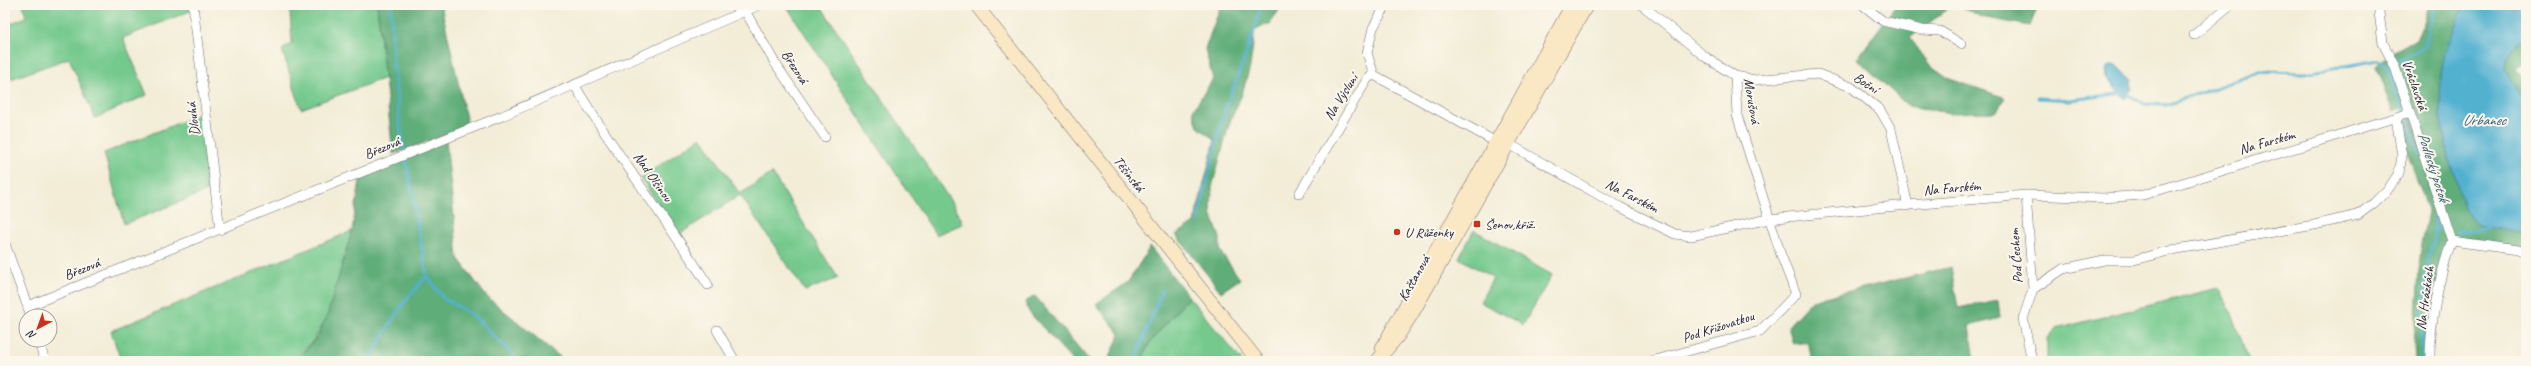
<svg xmlns="http://www.w3.org/2000/svg" width="2531" height="366" viewBox="0 0 2531 366" font-family="Caveat,sans-serif">
	<style>
		.green { fill: #74c98d; stroke: #4b7664 }
		.forest { fill: #5fad78; stroke: #40685a }
		.water { fill: #52b1d0; stroke: #3a6a86 }
		.lines { fill: none; stroke-linecap: round; stroke-linejoin: round }
		.stream { stroke: #52b1d0; stroke-width: 3 }
		.street-casing { stroke: #6b6972; stroke-width: 10 }
		.secondary-casing { stroke: #6b6972; stroke-width: 14 }
		.street { stroke: #fff; stroke-width: 9 }
		.secondary { stroke: #fae7c3; stroke-width: 13 }
		.poi-dot { fill: #c8321e; stroke: #fbf7ec; stroke-width: 1.5 }
		.labels { text-anchor: middle; dominant-baseline: central; stroke-width: 4; stroke-linejoin: round; paint-order: stroke }
		.street-label { font-size: 14px; fill: #22223b; stroke: #fbf7ec }
		.poi-label { font-size: 14px; fill: #22223b; stroke: #fbf7ec; text-anchor: start }
		.water-label { font-size: 15px; font-style: italic; fill: #355b77; stroke: #fbf7ec }
	</style>
	<rect width="100%" height="100%" fill="#fbf7ec"/>
	<filter id="ink" filterUnits="userSpaceOnUse"><feTurbulence type="fractalNoise" baseFrequency=".025" numOctaves="2"/><feDisplacementMap in="SourceGraphic" scale="8" xChannelSelector="R" yChannelSelector="G"/><feConvolveMatrix kernelMatrix="1 2 1 2 8 2 1 2 1" color-interpolation-filters="sRGB"/></filter>
	<filter id="wash" filterUnits="userSpaceOnUse"><feTurbulence type="fractalNoise" baseFrequency=".012" numOctaves="4" result="noise"/><feDisplacementMap in="SourceGraphic" scale="16" xChannelSelector="R" yChannelSelector="G"/><feGaussianBlur stdDeviation="0.9" result="paint"/><feColorMatrix in="noise" values="0 0 0 0 0 0 0 0 0 0 0 0 0 0 0 0 0 1.4 0 .05"/><feComposite in="paint" operator="in"/></filter>
	<g filter="url(#wash)">
		<rect width="100%" height="100%" fill="#f3edd7"/>
		<path class="green" d="M23,5H189L190,11L123,38L147,95L95,118L69,58L5,81V26L26,17Z
			M306,5H377L385,78L301,109L282,50L292,43L290,12Z
			M786,5H820L950,200L961,219L962,224L936,235Z
			M203,113L210,190L124,224L104,153Z
			M701,137L740,194L772,173L838,278L805,291L740,195L678,235L641,178Z
			M1474,230L1552,275L1523,325L1480,302L1493,278L1459,258Z
			M352,231C341,272 330,345 287,361H121L111,331Z
			M2218,288L2231,311L2249,361H2047V339L2056,329Z
			M1189,297L1242,361H1141L1150,342Z"/>
		<path class="forest" d="M377,5H441L468,127L393,154Z
			M1221,5H1282L1270,24L1255,29L1250,67L1241,97L1230,121L1212,187L1211,213L1220,238V251L1240,279L1221,292L1176,235L1194,223L1215,140L1198,127L1193,110L1213,79L1205,49Z
			M1896,5H1952L1910,38L1930,65L1950,79L2006,98L1995,112L1949,113L1908,106L1857,59Z
			M1959,5H2038L2030,26L1981,17Z
			M2429,5H2526V61L2517,69L2526,79V251L2452,241L2408,107L2393,112L2376,66L2389,54L2416,39L2423,26Z
			M2410,117L2450,241L2429,361H2415L2414,345L2420,256L2428,211L2402,137C2401,127 2401,122 2410,117Z
			M446,140L458,258L486,296L565,361H300V356L318,336L328,313L352,231L361,174Z
			M1150,247L1189,297L1150,342L1141,361H1108L1120,334L1096,304L1128,282Z
			M1951,267L1958,308L1998,300L2000,318L1969,326L1974,361H1812L1808,342L1793,344L1788,326L1812,300Z
			M1035,296L1090,361H1073L1029,312L1025,302Z"/>
		<path class="water" d="M2464,5H2526V36L2513,48L2507,59L2506,70L2526,107V234L2477,225L2465,211L2447,149L2440,117L2441,73L2445,52Z
			M2110,65H2116L2131,80L2132,90L2125,99L2107,77L2106,69Z"/>
		<g class="lines">
			<path class="stream" d="M2038,98L2070,100L2125,93L2144,104L2166,105L2261,72L2305,73L2379,60L2387,67
				M2419,153L2387,67L2424,46L2435,5
				M1197,222L1221,122L1253,35L1261,5
				M2435,229H2441
				M2458,231H2475L2487,227V223
				M427,276L443,298L474,316L519,361
				M370,361C385,329 402,302 427,276L401,132L393,65L391,5
				M1135,361L1162,290
				M2421,361L2425,279L2435,229V204"/>
		</g>
	</g>
	<g filter="url(#ink)">
		<g class="lines">
			<g class="street-casing">
				<path id="street" d="M193,5L220,230
					M1642,5L1704,56L1735,76L1737,115L1781,255L1796,294L1760,331L1652,361
					M1863,5L1883,21L1922,30L1940,31L1961,44
					M2378,5L2383,43L2395,67L2452,241
					M745,11L775,63L825,137
					M2194,35L2230,5
					M1374,75L1367,53L1373,28L1386,5
					M1735,76L1755,80L1818,74L1851,87L1880,110L1891,129L1908,206
					M575,86C616,154 665,218 708,285
					M1299,194L1368,78L1374,75L1496,142L1509,144L1620,207L1675,234L1691,236L1769,219L1886,207L2026,195L2103,198L2143,195L2410,113
					M2026,195L2033,289L2023,319L2032,361
					M2452,241L2526,251
					M5,244L31,316
					M2033,289L2063,269L2104,260H2134L2172,250L2314,225L2358,215L2374,203L2389,188L2399,173L2402,156L2396,118
					M28,306L502,116L759,5
					M717,330L735,361
					M38,340L45,361
					M2430,361C2429,328 2440,271 2452,241"/>
			</g>
			<g class="secondary-casing">
				<path id="secondary" d="M976,5L1258,361
					M1382,348L1572,5
					M1377,361L1398,336L1412,314L1587,5"/>
			</g>
			<use href="#street" class="street"/>
			<use href="#secondary" class="secondary"/>
		</g>
	</g>
	<g class="poi-dot">
		<rect x="1473" y="220" width="8" height="8" rx="2"/>
		<circle cx="1397" cy="232" r="4"/>
	</g>
	<g class="labels">
		<g class="street-label">
			<text transform="translate(795 67) rotate(57)">Březová</text>
			<text transform="translate(1866 83) rotate(34)">Boční</text>
			<text transform="translate(2415 85) rotate(71)">Vráclavská</text>
			<text transform="translate(1341 97) rotate(-58)">Na Výsluní</text>
			<text transform="translate(1752 101) rotate(81)">Morušová</text>
			<text transform="translate(193 119) rotate(-97)">Dlouhá</text>
			<text transform="translate(2267 142) rotate(-16)">Na Farském</text>
			<text transform="translate(382 148) rotate(-23)">Březová</text>
			<text transform="translate(1129 174) rotate(52)">Těšínská</text>
			<text transform="translate(653 177) rotate(55)">Nad Olšinou</text>
			<text transform="translate(1952 188) rotate(-5)">Na Farském</text>
			<text transform="translate(1632 196) rotate(27)">Na Farském</text>
			<text transform="translate(2016 256) rotate(-94)">Pod Čechem</text>
			<text transform="translate(82 269) rotate(-22)">Březová</text>
			<text transform="translate(1414 278) rotate(-60)">Kaštanová</text>
			<text transform="translate(2425 298) rotate(-82)">Na Hrázkách</text>
			<text transform="translate(1718 327) rotate(-18)">Pod Křižovatkou</text>
		</g>
		<g class="poi-label">
			<text x="1485" y="224">Šenov,křiž.</text>
			<text x="1405" y="232">U Růženky</text>
		</g>
		<g class="water-label">
			<text x="2484" y="120">Urbanec</text>
			<text transform="translate(2433 167) rotate(72)">Podleský potok</text>
		</g>
	</g>
	<rect width="2531" height="366" fill="none" stroke="#fbf7ec" stroke-width="20"/>
	<g transform="translate(38 328) rotate(221)"><circle r="19" fill="#fbf7ec" stroke="#a4a2a5"/>
	<path d="M0-3L7 15L0 10L-7 15Z" fill="#c8321e"/>
	<text y="-6" font-size="11" font-weight="bold" text-anchor="middle" fill="#22223b">N</text>
	</g>
</svg>
